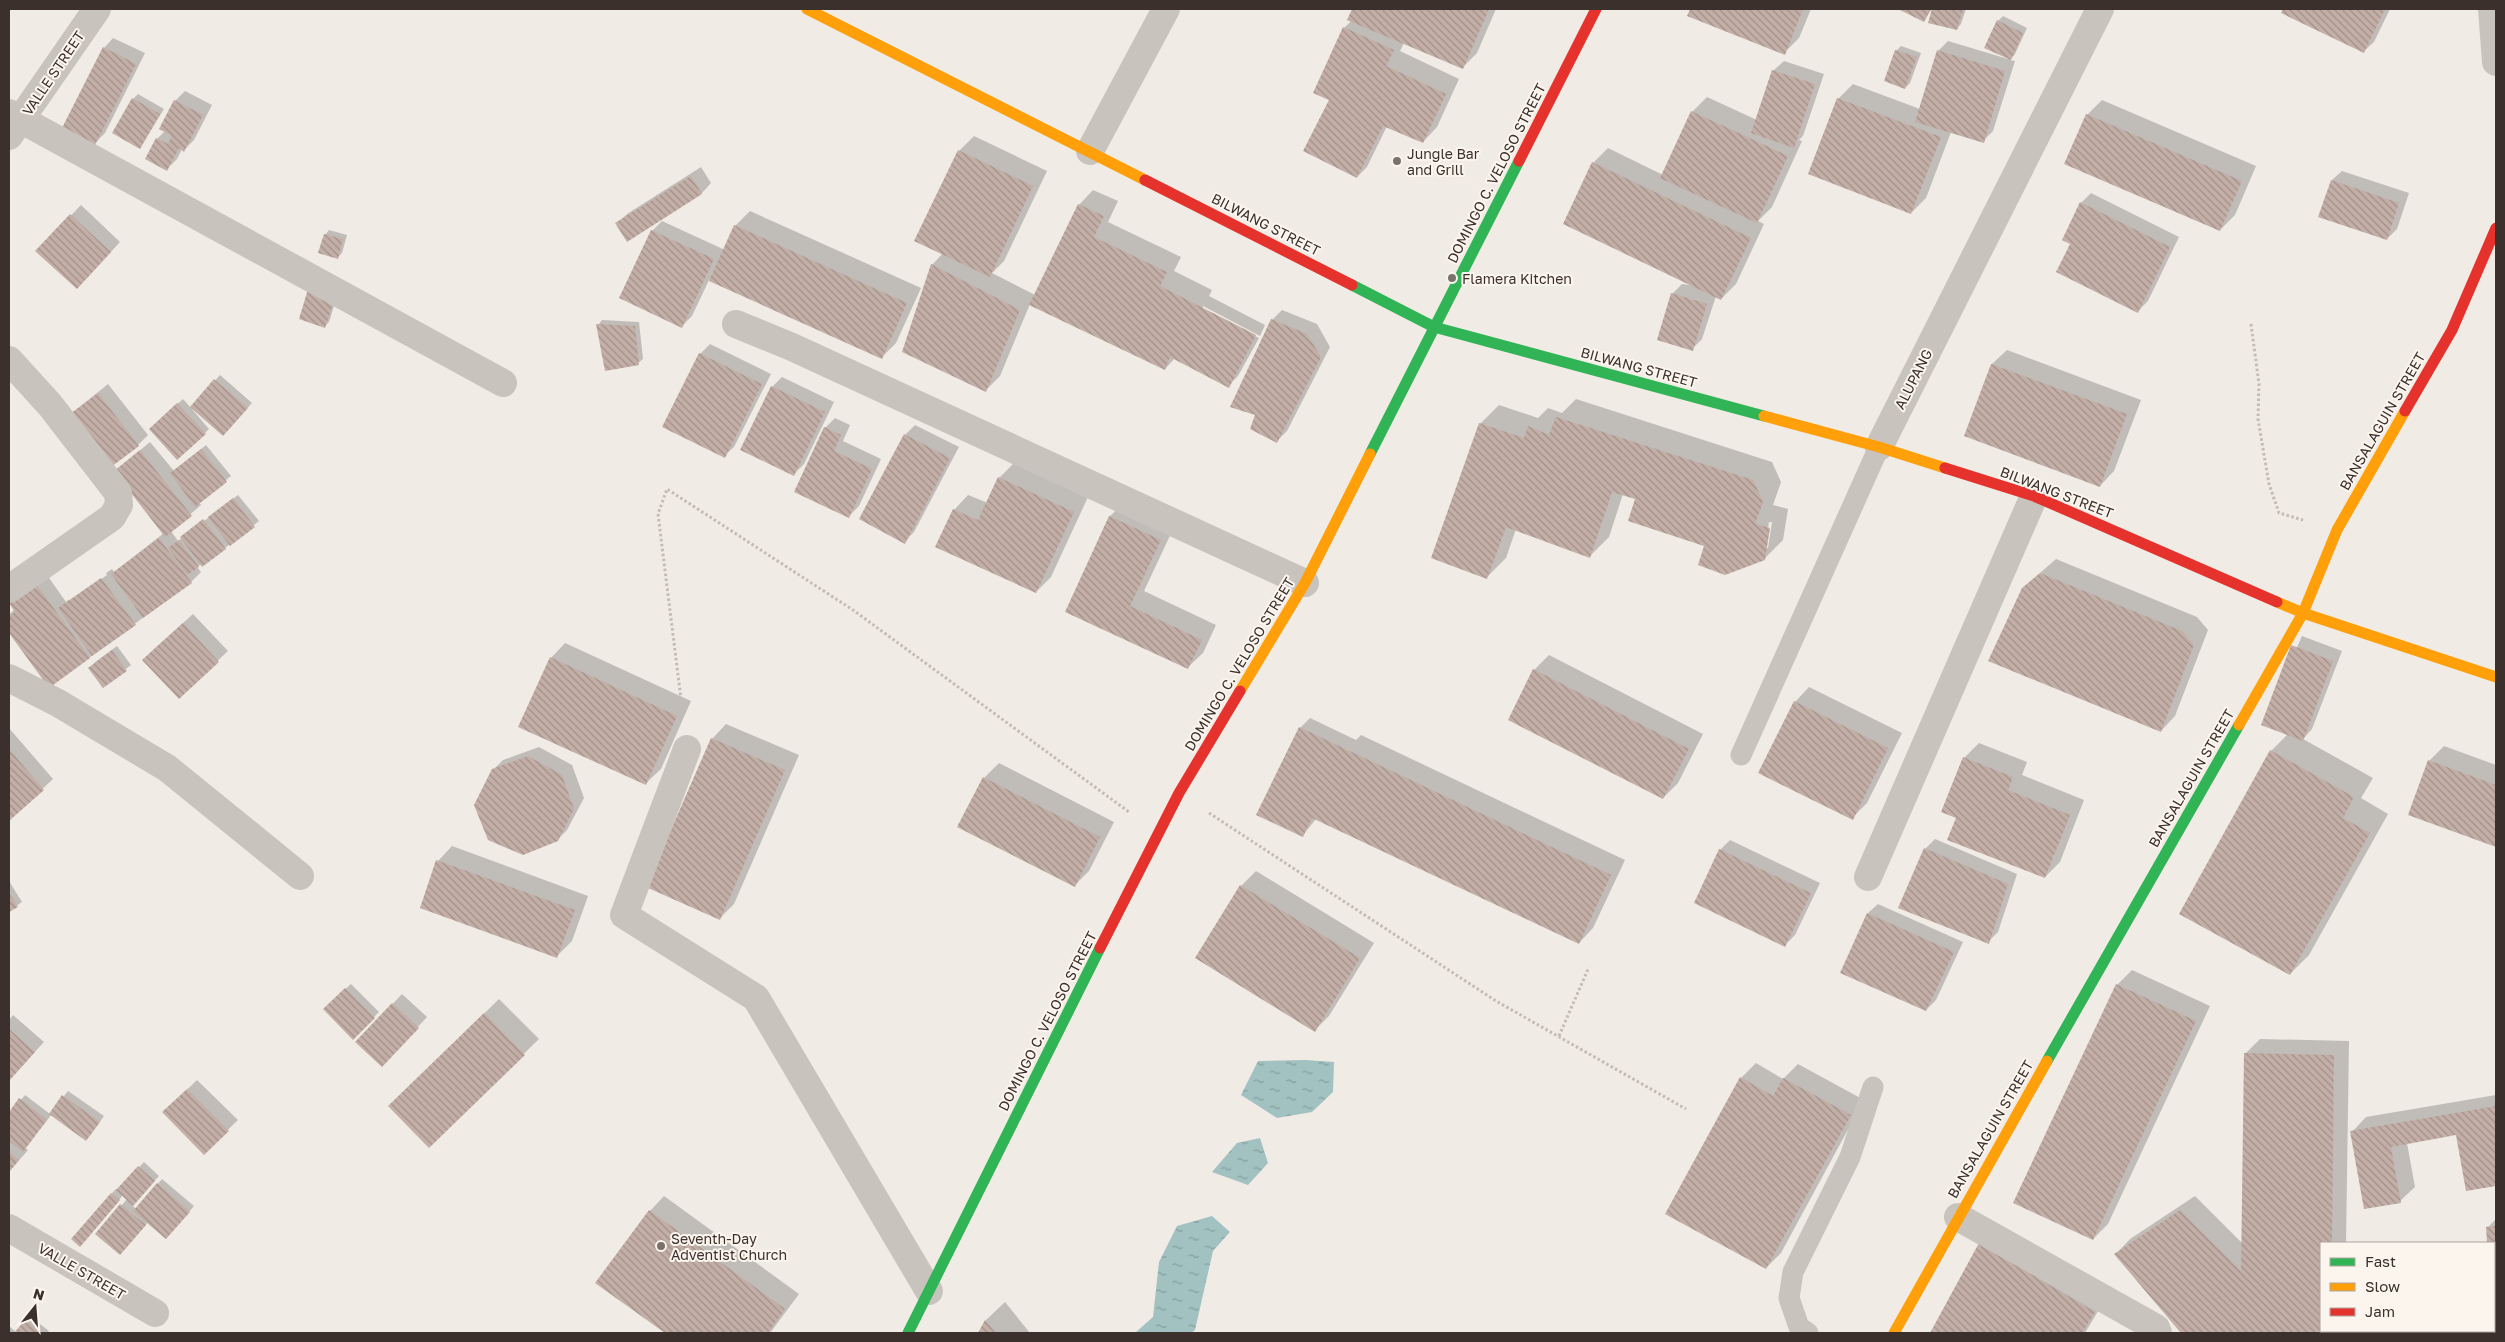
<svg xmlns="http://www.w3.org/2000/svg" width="2505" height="1342" viewBox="0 0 2505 1342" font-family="'Golos Text',sans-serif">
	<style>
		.water { fill: url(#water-ripples) }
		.shadow { fill: #0003; fill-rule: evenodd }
		.building { fill: url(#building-back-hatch) }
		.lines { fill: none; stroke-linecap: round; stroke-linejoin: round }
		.path { stroke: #c2bbb6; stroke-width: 3; stroke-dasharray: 2.5 2.5; stroke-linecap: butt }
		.lane { stroke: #c9c3be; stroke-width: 21 }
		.street { stroke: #c9c3be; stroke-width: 28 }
		.fast { stroke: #30b455; stroke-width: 11 }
		.slow { stroke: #ff9f0a; stroke-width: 11 }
		.jam { stroke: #e5322d; stroke-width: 11 }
		.poi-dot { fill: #7a716c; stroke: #fbf5ee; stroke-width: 2 }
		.labels { text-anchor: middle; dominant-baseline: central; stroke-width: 4; stroke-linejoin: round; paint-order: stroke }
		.street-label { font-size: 14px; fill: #3b302b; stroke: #fbf5ee }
		.poi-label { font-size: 14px; fill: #3b302b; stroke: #fbf5ee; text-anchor: start }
	</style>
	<defs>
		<pattern id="water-ripples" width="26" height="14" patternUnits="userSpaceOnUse" patternTransform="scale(1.25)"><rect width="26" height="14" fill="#a1c2c1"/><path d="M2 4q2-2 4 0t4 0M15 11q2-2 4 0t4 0" fill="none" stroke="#849e9d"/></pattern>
		<pattern id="building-back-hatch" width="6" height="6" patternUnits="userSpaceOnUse" patternTransform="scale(1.25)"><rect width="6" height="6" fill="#c3afa7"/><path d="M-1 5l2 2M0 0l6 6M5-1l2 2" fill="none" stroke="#a08f88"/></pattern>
	</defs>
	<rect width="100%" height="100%" fill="#f0ebe5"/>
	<path class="water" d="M1305,1060L1334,1062L1333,1092L1312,1112L1277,1118L1241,1095L1258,1061Z
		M1260,1138L1268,1163L1248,1185L1212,1172L1237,1143Z
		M1212,1216L1230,1232L1213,1251L1195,1330L1191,1333H1135L1153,1317L1159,1262L1177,1226Z"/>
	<path class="shadow" d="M1353,9H1496L1477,53L1462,68L1404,43L1400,51L1459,79L1437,127L1423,142L1387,126L1367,167L1357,177L1331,100L1344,28L1351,21L1349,19Z
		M1692,9H1811L1799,38L1784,53L1689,15Z
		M1901,9H1932L1923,21Z
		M1933,9H1966L1961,24L1957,29L1930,22Z
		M2285,9H2390L2374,42L2364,51L2283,12Z
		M2003,16L2027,28L2015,54L2010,60L2015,61L1993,131L1983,141L1951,132L1926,198L1911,213L1838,99L1853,84L1920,109L1938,51L1948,41L2008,59L1998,21Z
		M113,38L145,53L105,133L95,143L104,48Z
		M1901,46L1921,53L1910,83L1905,88L1896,51Z
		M1784,61L1824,74L1803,136L1799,140L1802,141L1772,207L1758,221L1764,224L1736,284L1721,299L1716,296L1702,339L1692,349L1672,294L1682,284L1696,286L1593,163L1608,148L1663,175L1692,112L1707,97L1757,120L1774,70Z
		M185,91L212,105L194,140L184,150L182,149L177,159L167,169L157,139L165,131L175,101Z
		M138,94L164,109L140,148L133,99Z
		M2102,100L2256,166L2235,215L2220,230L2087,115Z
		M974,136L1047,171L1004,261L992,273L1035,295L1079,205L1093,190L1118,201L1108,222L1181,257L1174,271L1212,290L1209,296L1265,325L1260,336L1203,306V309L1259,338L1238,376L1228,386L1175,358L1165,369L1030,304L1000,376L985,391L932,265L943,253L959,151Z
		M701,167L711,183L702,193L627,240L617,224L627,214Z
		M2342,171L2409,193L2397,229L2387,239L2332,180Z
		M2091,193L2179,237L2148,301L2138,311L2072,243L2081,203Z
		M81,205L120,242L87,278L37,251Z
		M750,211L921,288L896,343L881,358L709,280L692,316L682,326L652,231L662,221L725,250L735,226Z
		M329,230L347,235L342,253L338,257L325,235Z
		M338,293L329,322L324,327L300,319Z
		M1282,310L1317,324L1330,347L1287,431L1277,441L1256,415L1272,320Z
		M602,320L639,322L643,359L638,363L598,325Z
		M710,344L771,374L734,447L724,456L700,354Z
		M2007,350L2141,400L2114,471L2100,486L1965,435L1992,364Z
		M220,375L252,403L228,430L193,408L192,409L209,429L205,433L155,424L183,399L191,408Z
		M782,377L834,402L804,464L794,474L772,387Z
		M108,384L148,435L138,445L71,414Z
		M1576,399L1772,462L1781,482L1773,505L1788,509L1783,540L1764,559L1706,546L1637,499L1623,494L1609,537L1590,556L1516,529L1506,558L1487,577L1480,424L1499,405L1538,418L1548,408L1562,413ZM1769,522H1772L1768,548H1765Z
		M835,418L850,425L843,441L881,459L859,506L849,516L825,428Z
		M915,425L959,447L914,532L904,542L905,435Z
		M150,442L174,471L206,445L231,476L199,502L201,505L171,531L178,541L238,495L259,521L225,548L197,567L201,572L191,582L50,687L9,631V615L47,575L66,602L68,600L70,601L107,575L106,573L112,569L114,572L164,533L115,471Z
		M1014,463L1088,497L1051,577L1036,592L954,510L968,495L988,503L999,478Z
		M1125,502L1175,525L1144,591L1216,625L1203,653L1188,667L1066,612L1110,516Z
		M2056,559L2197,617L2208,630L2175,716L2161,731L2023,588Z
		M193,614L228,651L179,697L153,650Z
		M2302,636L2342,651L2312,729L2303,739L2373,778L2361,798L2388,814L2309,955L2290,974L2271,751L2288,734L2263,724Z
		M565,643L691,701L661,769L646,783L551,658Z
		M117,646L131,665L104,686L94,663Z
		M1549,655L1703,734L1678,783L1663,798L1509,719L1534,670Z
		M1809,687L1902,733L1867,803L1852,818L1795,702Z
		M1310,718L1356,740L1361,735L1625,860L1593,928L1579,943L1316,819L1303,835L1300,728Z
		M726,724L799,755L734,904L720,918L712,739Z
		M9,728L53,779L9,820Z
		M1979,743L2027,762L2022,775L2084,800L2060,862L2045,877L1957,818L1964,758Z
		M2444,746L2496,765V846L2410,815L2429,761Z
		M539,747L572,765L584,798L567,830L557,840L493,770L503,760Z
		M999,763L1114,822L1089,871L1074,886L959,826L984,778Z
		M1935,839L2017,874L1998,932L1988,942L1925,849Z
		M1730,840L1820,883L1795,935L1785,945L1720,850Z
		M452,846L588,896L572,941L557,956L438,861Z
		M1256,871L1374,943L1329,1016L1315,1030L1241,886Z
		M9,881L22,902L9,911Z
		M1878,904L1963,942L1936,1000L1926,1010L1868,913Z
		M2132,970L2210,1006L2108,1224L2093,1239L2117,985Z
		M351,984L379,1012L353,1038L324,1009Z
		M402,994L427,1017L392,1055L357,1042Z
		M499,999L539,1039L429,1146L390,1106Z
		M13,1015L44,1042L9,1080V1020Z
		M2260,1039L2349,1041L2346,1243H2321V1331H2352L2350,1333H2182L2116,1254L2130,1239L2195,1196L2242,1243L2245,1054Z
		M1756,1063L1783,1079L1798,1064L1864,1100L1781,1253L1766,1268L1741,1078Z
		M197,1080L238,1120L204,1153L164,1112Z
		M68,1091L104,1116L91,1134L86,1139L52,1114L25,1148L28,1150L9,1172V1114L25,1095L50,1114Z
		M2496,1095V1185L2467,1190L2457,1134L2407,1143L2415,1187L2400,1201L2352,1132L2366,1117Z
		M144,1162L159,1176L132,1205L136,1209L162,1179L194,1206L171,1233L148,1222L125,1249L97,1234L127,1199L123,1195L85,1241L111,1194L116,1189L118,1190Z
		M664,1196L799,1294L770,1333H667L597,1283L650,1211Z
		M2496,1219V1305H2494V1243H2489L2487,1228Z
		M1980,1243L2104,1301L2085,1333L1932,1332Z
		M1005,1302L1030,1333H980L986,1320Z
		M30,1316L49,1331L47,1333H9V1326L16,1332Z"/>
	<path class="building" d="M1352,9H1489L1463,69L1347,20Z
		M1690,9H1803L1785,55L1687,16Z
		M1898,9H1931L1924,22Z
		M1932,9L1963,10L1957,30L1928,23Z
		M2283,9H2385L2364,53L2281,13Z
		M1997,20L2023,33L2011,60L1984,48Z
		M1343,27L1394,50L1386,66L1446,94L1423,143L1383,126L1357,178L1303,151L1329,100L1313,93Z
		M103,47L136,64L95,145L62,128Z
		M1895,50L1917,57L1905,89L1884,81Z
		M1937,50L2005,71L1984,143L1915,122Z
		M1772,70L1815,84L1794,148L1751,133Z
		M132,98L160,114L140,149L112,133Z
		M1837,98L1941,137L1911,214L1808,174Z
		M174,100L203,115L184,152L179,148L167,171L145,159L156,138L168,144L172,136L159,129Z
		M1691,111L1788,156L1757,223L1660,178Z
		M2086,114L2242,181L2220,231L2064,164Z
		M958,150L1033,186L990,277L914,241Z
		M1592,162L1751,238L1721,300L1563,224Z
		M691,176L702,194L627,242L615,223Z
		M2331,180L2399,203L2387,240L2318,217Z
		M2080,202L2170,247L2138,313L2056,272L2070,244L2062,240Z
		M1078,204L1104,216L1094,237L1167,272L1160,286L1256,335L1229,388L1170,357L1165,370L1029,305Z
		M70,214L111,252L77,289L35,251Z
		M734,225L907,303L882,359L709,281Z
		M651,230L714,259L682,328L619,298Z
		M324,234L343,239L338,259L318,253Z
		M931,264L1020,310L986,392L902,352Z
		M308,289L335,298L325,328L299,319Z
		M1671,293L1707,304L1693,351L1657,340Z
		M1271,319L1307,334L1321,357L1277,443L1250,429L1255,415L1230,407Z
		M596,324L635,326L639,365L605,371Z
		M699,353L762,384L725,458L662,427Z
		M1991,364L2127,414L2100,487L1964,436Z
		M214,379L248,408L223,436L190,407Z
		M771,386L825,412L794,476L740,450Z
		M98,393L139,446L111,467L70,414Z
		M177,403L206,434L177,460L149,429Z
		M1556,417L1753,480L1763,502L1755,524L1770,528L1765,560L1725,575L1698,565L1704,546L1628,521L1635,499L1612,492L1590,558L1506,527L1487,579L1431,558L1479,423L1524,438L1528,426L1549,435Z
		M824,427L841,435L834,451L872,469L849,518L794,492Z
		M904,434L950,458L905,544L859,519Z
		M201,449L227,482L195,507L170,473Z
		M140,450L192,516L165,537L114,471Z
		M998,477L1074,512L1036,593L935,547L953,509L978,520Z
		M233,498L255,527L230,546L208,517Z
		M1109,516L1161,540L1130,606L1202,640L1188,669L1065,612Z
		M203,519L226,549L202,567L180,537Z
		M159,538L192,583L143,618L111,574Z
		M179,540L199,567L187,575L168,548Z
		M2040,573L2182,631L2194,645L2161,732L1988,661L2022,588Z
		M101,578L136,625L92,656L58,608Z
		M36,584L90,658L49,688L9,633V616L15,612L9,603Z
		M183,623L219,662L179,699L142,660Z
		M2291,645L2333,661L2303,741L2261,725Z
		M112,650L127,671L103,688L88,668Z
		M550,657L677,716L646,785L518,727Z
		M1533,669L1689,749L1663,799L1508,720Z
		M1794,701L1888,748L1853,820L1758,773Z
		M1299,727L1611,875L1579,944L1312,818L1303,837L1256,815Z
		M711,738L785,770L720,920L646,887Z
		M9,749L44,790L9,821Z
		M2270,750L2354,797L2343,818L2370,833L2290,975L2179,914Z
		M528,756L562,775L574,809L558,841L523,855L488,840L474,805L492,769Z
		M1963,757L2013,777L2008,790L2070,815L2045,878L1947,840L1956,818L1941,812Z
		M2428,760L2496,785V847L2408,815Z
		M983,777L1100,837L1075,887L957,827Z
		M1924,848L2008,884L1989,944L1898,908Z
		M1719,849L1811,893L1785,947L1694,903Z
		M436,860L575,910L557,958L420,908Z
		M1240,885L1360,958L1315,1032L1195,958Z
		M9,893L18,907L9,912Z
		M1867,913L1954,952L1926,1011L1840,973Z
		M2116,984L2196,1021L2093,1240L2013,1203Z
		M345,988L375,1018L353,1040L323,1009Z
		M392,1003L419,1028L382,1067L355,1042Z
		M484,1013L525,1055L429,1148L388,1106Z
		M9,1029L35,1052L9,1081Z
		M2244,1053L2334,1055L2332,1243H2321V1331H2337V1333H2181L2114,1254L2180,1210L2241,1271Z
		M1740,1077L1773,1096L1783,1078L1851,1115L1766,1269L1665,1214Z
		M187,1089L229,1131L204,1155L162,1112Z
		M62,1095L100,1122L86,1141L49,1114Z
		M19,1098L47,1120L23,1152L9,1141V1112Z
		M2496,1106V1186L2466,1191L2456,1135L2391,1147L2401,1203L2364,1209L2350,1131Z
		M9,1152L19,1160L9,1172Z
		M138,1166L155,1181L133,1206L116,1190Z
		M157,1183L190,1212L166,1239L133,1211Z
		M111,1193L120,1200L80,1247L71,1239Z
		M120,1204L146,1225L120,1255L95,1234Z
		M649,1210L785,1309L768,1333H665L595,1283Z
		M2496,1226V1306L2494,1307V1243H2487L2486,1227Z
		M1979,1243L2095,1312L2082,1333H1930Z
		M25,1320L42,1333H14Z
		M985,1320L996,1333H978Z"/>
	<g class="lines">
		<path class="path" d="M2251,324L2259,384L2258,419L2269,484L2279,513L2303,520
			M683,715L658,514L667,489L853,610L1129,812
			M1209,813L1496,1001L1686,1109
			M1559,1036L1589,967"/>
		<path class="lane" d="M1741,755L1879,447
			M1808,1333L1799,1327L1789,1298L1793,1272L1850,1157L1873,1087"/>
		<path class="street" d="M2492,9L2496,62
			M9,113L503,383
			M9,136L97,9
			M1090,151L1166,9
			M736,324L792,347L1305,583
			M9,360L50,405L118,493L119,505L112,517L9,589
			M1879,447L2100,9
			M9,678L58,703L167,768L300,876
			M687,749L624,915L756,998L929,1291
			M1868,877L2034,496
			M1958,1217L2156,1328L2158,1333
			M9,1228L155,1313"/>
		<path class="fast" d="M1352,285L1434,327L1764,416
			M1370,454L1519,161
			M2047,1061L2239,725
			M908,1333L1100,948"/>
		<path class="slow" d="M807,9L1145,180
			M1764,416L1879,447L1945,468
			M2277,602L2303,613L2496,677
			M1240,691L1305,583L1370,454
			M2239,725L2303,613L2337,530L2405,411
			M1894,1333L2047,1061"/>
		<path class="jam" d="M1519,161L1596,9
			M1145,180L1352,285
			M2405,411L2452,330L2496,228
			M1945,468L2034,496L2277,602
			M1100,948L1179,793L1240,691"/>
	</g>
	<g class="poi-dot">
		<circle cx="1397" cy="161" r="5"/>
		<circle cx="1452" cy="278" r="5"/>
		<circle cx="661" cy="1246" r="5"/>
	</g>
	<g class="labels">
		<g class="street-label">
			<text transform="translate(53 73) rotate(-56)">VALLE STREET</text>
			<text transform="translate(1496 173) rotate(-63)">DOMINGO C. VELOSO STREET</text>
			<text transform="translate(1266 224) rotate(27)">BILWANG STREET</text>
			<text transform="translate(1639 367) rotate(15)">BILWANG STREET</text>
			<text transform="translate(1913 379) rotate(-63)">ALUPANG</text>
			<text transform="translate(2382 421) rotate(-60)">BANSALAGUIN STREET</text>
			<text transform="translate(2057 492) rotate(21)">BILWANG STREET</text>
			<text transform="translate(1239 664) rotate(-59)">DOMINGO C. VELOSO STREET</text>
			<text transform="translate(2191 778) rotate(-60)">BANSALAGUIN STREET</text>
			<text transform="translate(1047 1021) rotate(-63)">DOMINGO C. VELOSO STREET</text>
			<text transform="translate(1990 1129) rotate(-60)">BANSALAGUIN STREET</text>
			<text transform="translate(82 1271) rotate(30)">VALLE STREET</text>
		</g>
		<g class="poi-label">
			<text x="1407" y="153">Jungle Bar<tspan x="1407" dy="16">and Grill</tspan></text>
			<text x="1462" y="278">Flamera Kitchen</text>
			<text x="671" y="1238">Seventh-Day<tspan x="671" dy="16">Adventist Church</tspan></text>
		</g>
	</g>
	<rect width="2505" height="1342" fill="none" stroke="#3b302b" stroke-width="20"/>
	<rect x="2320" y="1242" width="175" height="90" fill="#fbf5ee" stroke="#aea6a0"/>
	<rect x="2330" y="1258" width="25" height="8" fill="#30b455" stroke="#aea6a0"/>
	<text x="2365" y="1267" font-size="15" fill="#3b302b">Fast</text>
	<rect x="2330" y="1283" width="25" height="8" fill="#ff9f0a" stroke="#aea6a0"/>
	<text x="2365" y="1292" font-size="15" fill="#3b302b">Slow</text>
	<rect x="2330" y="1308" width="25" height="8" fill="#e5322d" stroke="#aea6a0"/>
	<text x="2365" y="1317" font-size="15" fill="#3b302b">Jam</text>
	<g transform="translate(35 1307) rotate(17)" stroke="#fbf5ee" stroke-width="4" paint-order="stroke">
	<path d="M0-4L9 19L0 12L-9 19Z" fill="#3b302b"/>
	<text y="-8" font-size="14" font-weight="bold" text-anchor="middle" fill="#3b302b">N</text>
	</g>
</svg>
